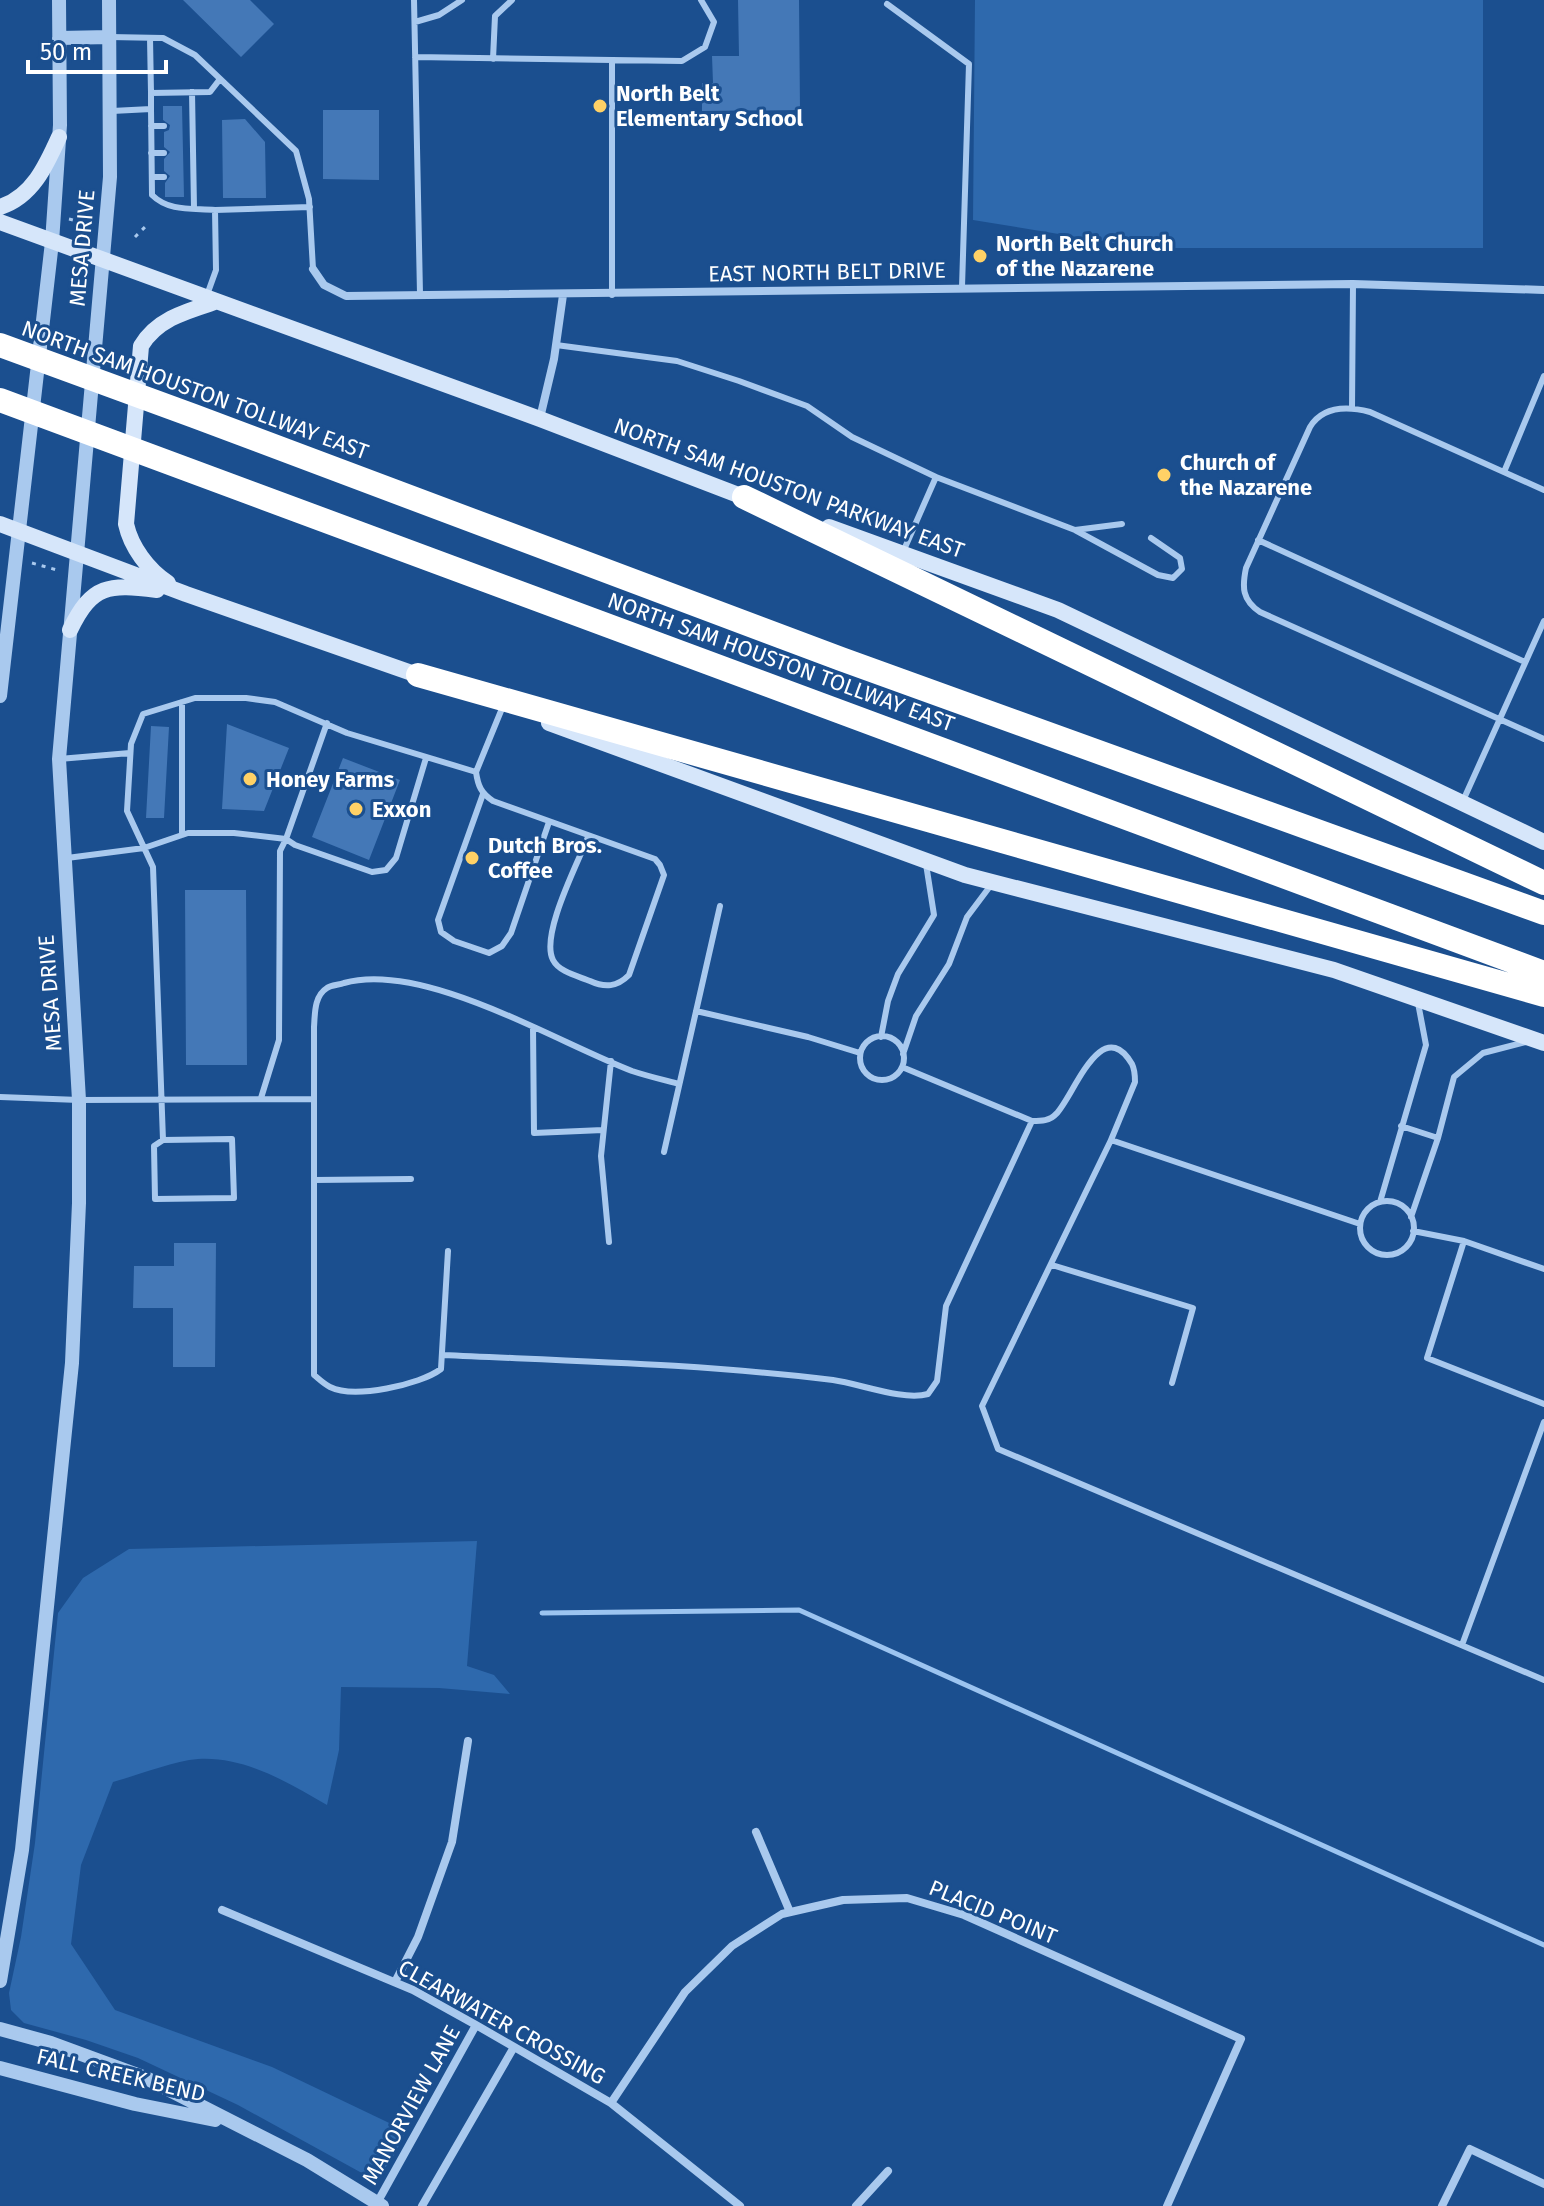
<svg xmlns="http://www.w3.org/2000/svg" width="1544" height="2206" viewBox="0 0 1544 2206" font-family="'Fira Sans',sans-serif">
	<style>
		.green { fill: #2e69ad }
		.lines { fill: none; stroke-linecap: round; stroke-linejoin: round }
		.stream { stroke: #9cc4f0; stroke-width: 5 }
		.building { fill: #4478b7 }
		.path { stroke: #a9c9ee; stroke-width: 3; stroke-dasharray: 4 6; stroke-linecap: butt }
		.service { stroke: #a9c9ee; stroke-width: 6 }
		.minor { stroke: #a9c9ee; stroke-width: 8 }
		.tertiary { stroke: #a9c9ee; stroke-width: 14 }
		.secondary { stroke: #d6e6fa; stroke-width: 16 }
		.motorway { stroke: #fff; stroke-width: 24 }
		.poi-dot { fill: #ffd166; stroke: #1b4f8f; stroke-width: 3 }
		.labels { text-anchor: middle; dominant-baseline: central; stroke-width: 6; stroke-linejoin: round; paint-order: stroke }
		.poi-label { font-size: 22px; font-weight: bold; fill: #fff; stroke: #1b4f8f; text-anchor: start }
		.street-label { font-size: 22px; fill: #fff; stroke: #1b4f8f }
	</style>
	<rect width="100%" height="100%" fill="#1b4f8f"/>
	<path class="green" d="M975,0H1483V248H1144L973,220Z
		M477,1541L467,1666L494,1675L510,1694L439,1688L341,1687L339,1750L327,1805C289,1783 245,1756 198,1759C173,1761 139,1775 113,1782L81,1865L71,1944L115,2010L272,2067L406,2131C394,2153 389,2180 360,2172L238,2105L138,2058L86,2040L24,2023L11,2010L9,1993L21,1937L35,1843L58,1613L83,1578L129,1549Z"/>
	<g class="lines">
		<path class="stream" d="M542,1613L799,1610L1544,1945"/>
	</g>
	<path class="building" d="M183,0H250L274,24L241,57Z
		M738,0H799L800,110L702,111V83H713L712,56H739Z
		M163,106H182L184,197H165V183L170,176L164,171V159L170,152L164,147V132L169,130L170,125L163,120Z
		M323,110H379V180L323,179Z
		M245,119L265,142L266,198H223L222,120Z
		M227,724L289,748L264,811L222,809Z
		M151,726L169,727L164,818H146Z
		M343,758L400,780L369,860L312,837Z
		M185,890H246L247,1065H186Z
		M174,1243H216L215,1367H173V1308H133L134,1266H174Z"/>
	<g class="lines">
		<path class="path" d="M69,219L89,224
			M135,237L148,224
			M32,563L57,570"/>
		<path class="service" d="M414,0L420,294
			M887,4L969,64L962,287
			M415,22L439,15L462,0
			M110,37L163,38L195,55L296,151L309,199L313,269
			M150,38L151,93
			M415,57L682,61L705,47L714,22L701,0
			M493,59L495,16L512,0
			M612,62V295
			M192,92L194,208
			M151,109V93L210,92L220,79
			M112,111L151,109L152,195C169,212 193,208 215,210L216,270L207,295
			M151,126H164
			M151,153H164
			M152,177H164
			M215,210L310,207
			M556,345L677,361L739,381L807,406L852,437L936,477
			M1352,408L1353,284
			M1504,472L1544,376
			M1544,490L1370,412C1347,406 1323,406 1310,427L1246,568C1242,587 1242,600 1260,612L1544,739
			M1122,524L1075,530L1158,575L1173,578L1182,569L1180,558L1151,538
			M1258,540L1525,662
			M903,552L936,477L1075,530
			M59,759L130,753
			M476,772C478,786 481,793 493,801L655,859L660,865L664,875L629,975C617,987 605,988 590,981C578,976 559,972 553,960C540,935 578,863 588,837
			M483,794L438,920L441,932L454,941L489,953L502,946L511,933L549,822
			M1462,803L1544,621
			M182,835V702
			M67,858L144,848L188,833H234L286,839L327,723
			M696,1011L808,1037L860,1053
			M533,1027L534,1133L603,1130
			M860 1058a22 22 0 1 1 44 0a22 22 0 1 1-44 0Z
			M881,1037L888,1001L898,974L934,915L926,864
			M903,1054L916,1016L949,964L967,917L991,885
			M902,1067L1032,1121C1041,1121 1050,1121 1056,1114C1073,1098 1101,1012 1132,1064C1135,1070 1135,1075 1135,1082L1111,1140
			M0,1097L79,1100L314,1099
			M261,1098L279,1040L280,851L286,839L295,845L372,872L386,870L396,858L426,758
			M1401,1126L1438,1138
			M232,1139L234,1198L155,1199L154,1146L163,1140Z
			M163,1140L153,867L127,811L131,744L143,714L195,698H246L275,702L347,733L476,772L503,706
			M664,1152L720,906
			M314,1180L411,1179
			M1360 1228a27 27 0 1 1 54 0a27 27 0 1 1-54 0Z
			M1380,1202L1426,1045L1418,1003
			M1411,1217L1438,1138L1454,1077L1483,1053L1526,1042
			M1360,1224L1111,1140L982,1406L998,1449L1544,1680
			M1413,1231L1464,1241L1427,1358L1544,1404
			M1464,1241L1544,1269
			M609,1242L601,1156L611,1061
			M448,1251L441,1369C420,1385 354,1399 330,1387C324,1384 319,1379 314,1375V1027C315,1014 314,996 327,988C331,985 339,985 344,983C424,961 556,1042 632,1071C647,1076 664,1080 679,1084
			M1052,1265L1193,1308L1172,1383
			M443,1355C573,1361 703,1364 833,1380C861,1384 903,1401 928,1394L937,1381L946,1306L1032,1121
			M1462,1645L1544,1422"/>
		<path class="minor" d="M313,269L324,285L346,296L1353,284L1544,290
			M540,418L554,359L563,295
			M756,1832L790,1912
			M222,1910L413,1990L476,2025L611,2103L740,2206
			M395,1982L418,1937L452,1842L468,1741
			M611,2103L685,1992L732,1946L782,1914L843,1900L907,1898L964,1915L1241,2039L1167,2206
			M377,2203L476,2025
			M422,2206L514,2047
			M856,2206L888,2171
			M1442,2206L1470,2149L1544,2184"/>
		<path class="tertiary" d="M59,38L110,37
			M0,696L52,242L60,125L59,0
			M0,1981L22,1850L72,1363L79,1203V1100L59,759L110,177L109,0
			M0,2029L51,2043L146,2078L307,2160L382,2206
			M0,2068L135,2104L215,2120"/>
		<path class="secondary" d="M0,207C32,197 46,166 59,137
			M0,222L540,419L754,501
			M0,524L186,594L426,678
			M829,527L1058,610L1544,842
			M168,583C148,570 131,547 126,524L141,346C157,319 187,311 215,302
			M70,630C92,584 109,584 157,590
			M549,723L965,875L1334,970L1544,1043"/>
		<path class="motorway" d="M0,345L194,416L841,659L1544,913
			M0,400L1544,973
			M744,497L1544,883
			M418,675L1544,995"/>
	</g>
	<g class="poi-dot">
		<circle cx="600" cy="106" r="8"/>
		<circle cx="980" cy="256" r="8"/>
		<circle cx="1164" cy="475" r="8"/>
		<circle cx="250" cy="779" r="8"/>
		<circle cx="356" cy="809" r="8"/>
		<circle cx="472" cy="858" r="8"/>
	</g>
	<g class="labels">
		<g class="poi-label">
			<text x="616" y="93">North Belt<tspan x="616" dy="25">Elementary School</tspan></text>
			<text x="996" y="243">North Belt Church<tspan x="996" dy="25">of the Nazarene</tspan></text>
			<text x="1180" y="462">Church of<tspan x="1180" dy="25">the Nazarene</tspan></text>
			<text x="266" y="779">Honey Farms</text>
			<text x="372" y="809">Exxon</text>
			<text x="488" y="845">Dutch Bros.<tspan x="488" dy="25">Coffee</tspan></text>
		</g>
		<g class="street-label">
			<text transform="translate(82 248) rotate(-85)">MESA DRIVE</text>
			<text transform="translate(827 272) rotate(-1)">EAST NORTH BELT DRIVE</text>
			<text transform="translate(195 390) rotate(20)">NORTH SAM HOUSTON TOLLWAY EAST</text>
			<text transform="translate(789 488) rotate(20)">NORTH SAM HOUSTON PARKWAY EAST</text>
			<text transform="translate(781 662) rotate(20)">NORTH SAM HOUSTON TOLLWAY EAST</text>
			<text transform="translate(50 993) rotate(-94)">MESA DRIVE</text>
			<text transform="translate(993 1912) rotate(22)">PLACID POINT</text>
			<text transform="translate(502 2022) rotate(29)">CLEARWATER CROSSING</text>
			<text transform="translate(121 2075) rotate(13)">FALL CREEK BEND</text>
			<text transform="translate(411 2105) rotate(-61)">MANORVIEW LANE</text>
		</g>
	</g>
	<path d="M28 60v12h138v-12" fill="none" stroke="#ffffff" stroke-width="4"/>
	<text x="40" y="60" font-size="24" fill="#ffffff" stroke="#1b4f8f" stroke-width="6" paint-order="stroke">50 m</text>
</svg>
